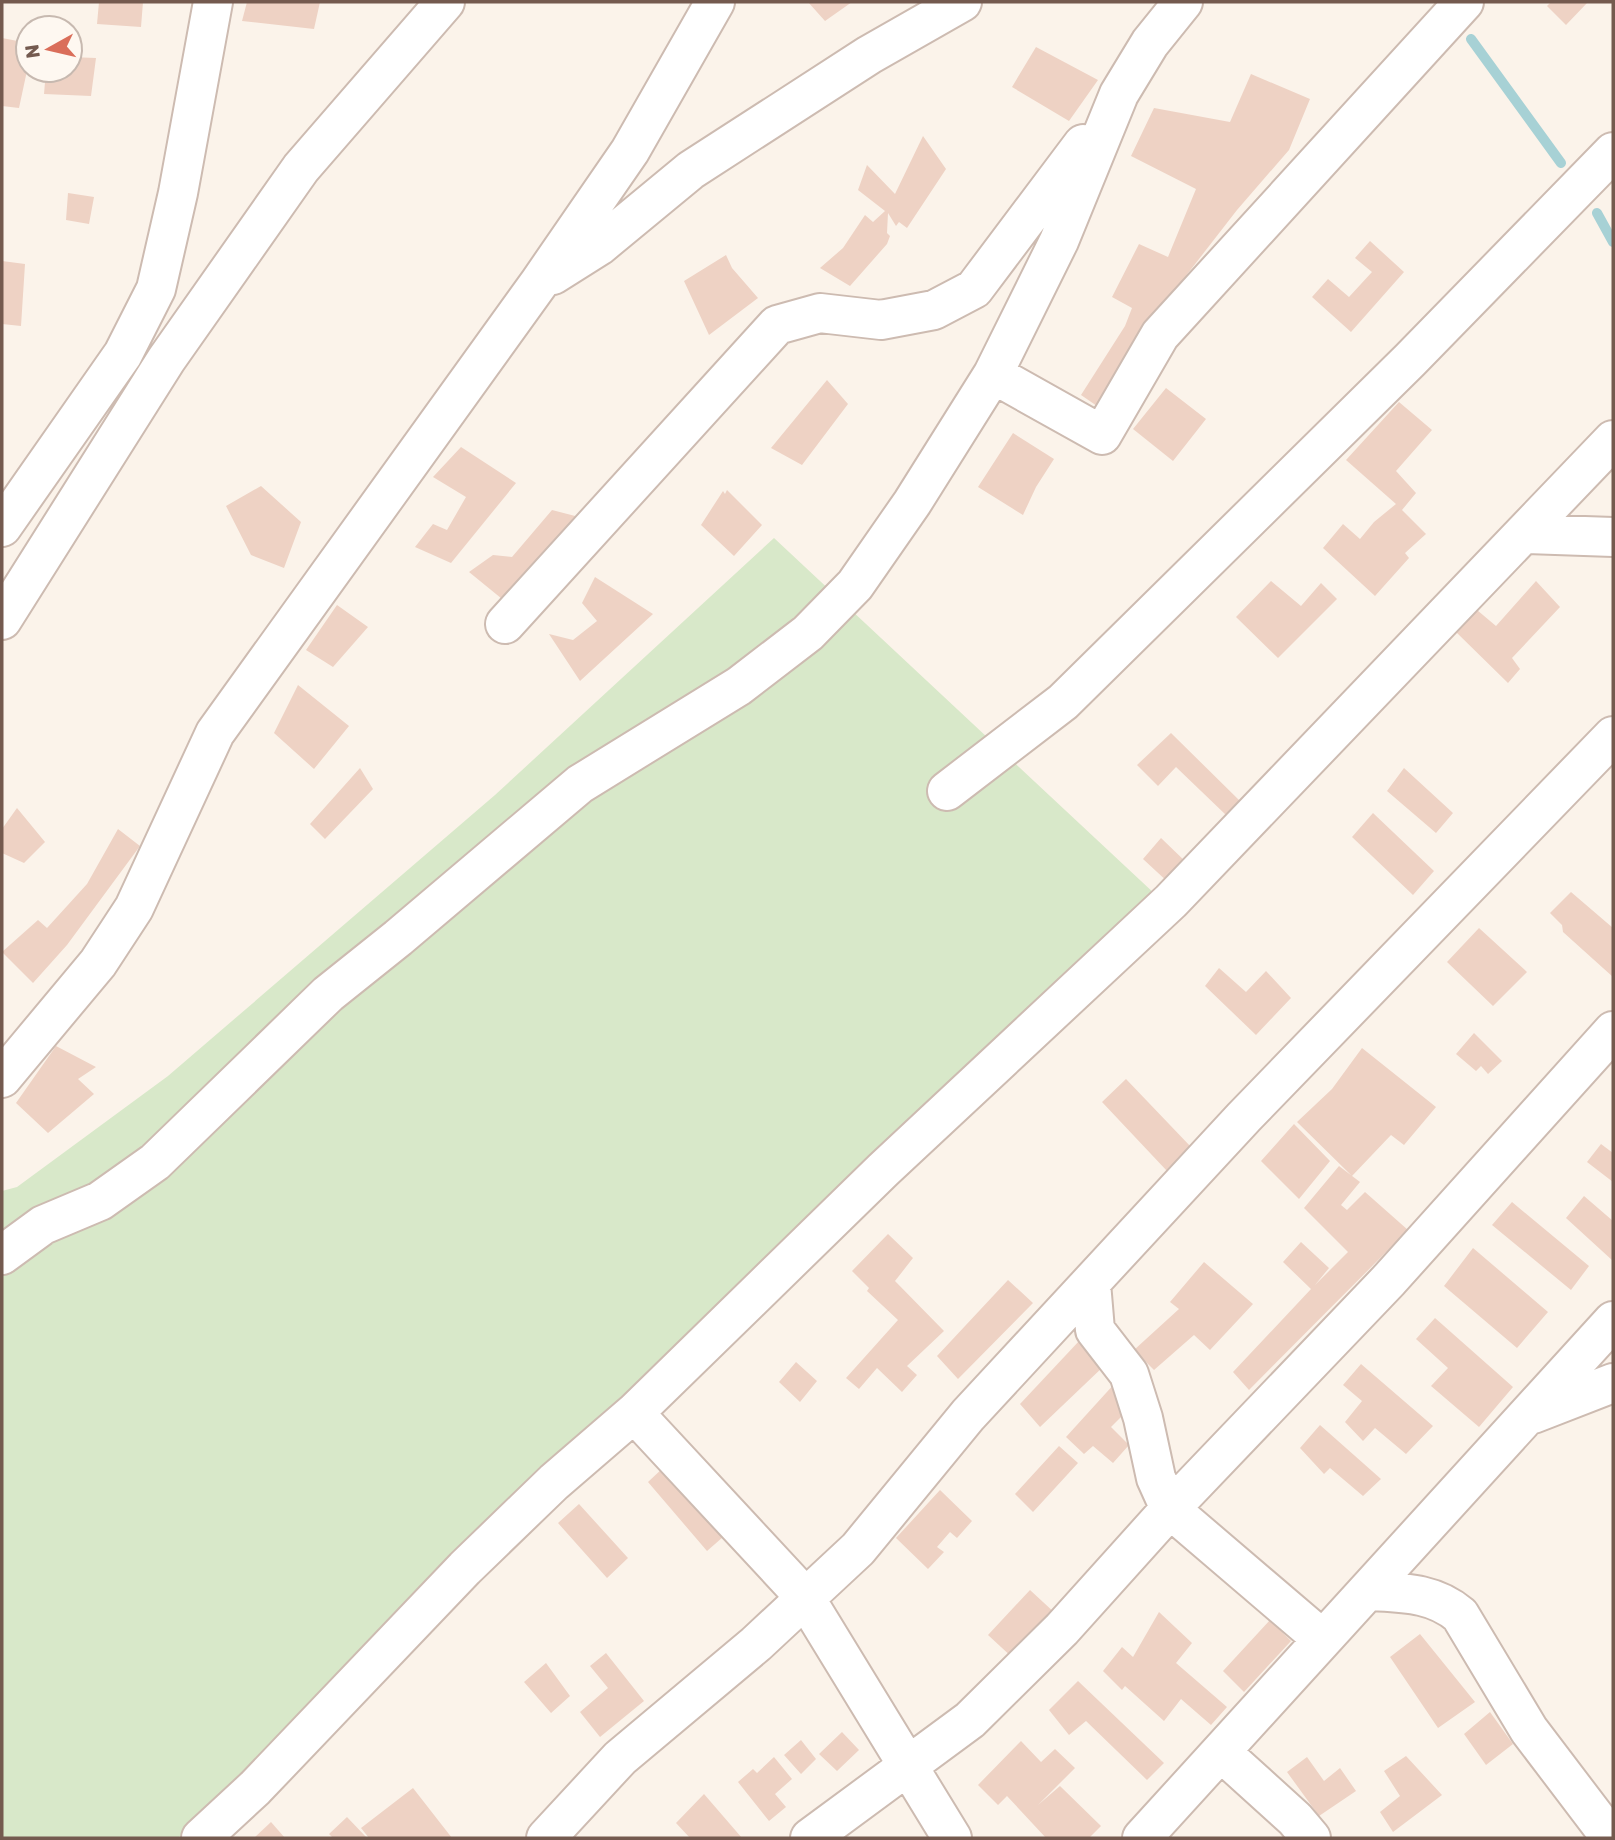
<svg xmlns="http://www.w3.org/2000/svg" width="1615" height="1840" viewBox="0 0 1615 1840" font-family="Rubik,sans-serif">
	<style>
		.green { fill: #d8e8c9 }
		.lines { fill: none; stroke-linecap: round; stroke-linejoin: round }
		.stream { stroke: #a7d1d5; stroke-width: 10 }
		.building { fill: #eed2c4 }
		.minor-casing { stroke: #cdbbb1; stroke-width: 42 }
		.minor { stroke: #fff; stroke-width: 38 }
	</style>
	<rect width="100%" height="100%" fill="#fbf3ea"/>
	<path class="green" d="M774,538L1156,895L260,1767L178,1838H2V1191L17,1187L168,1076L495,795Z"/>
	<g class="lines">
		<path class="stream" d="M1471,39L1561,163
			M1597,213L1613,242"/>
	</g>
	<path class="building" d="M99,2H143L141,27L97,24Z
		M247,2H320L314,29L242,21Z
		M808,2H852L825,21Z
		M1551,2H1588L1566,25L1547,6Z
		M2,38L28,43V66L19,108L2,106Z
		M1036,47L1098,80L1069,121L1012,87Z
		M70,57L96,58L91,96L44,94L46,70H70Z
		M1251,74L1310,99L1289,150L1237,210L1140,335L1097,406L1081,395L1125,326L1132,308L1112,297L1139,244L1168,257L1196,189L1131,156L1154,108L1230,122Z
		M923,136L946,169L907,228L899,222L896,226L888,213L887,233L890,236L887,244L850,286L820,268L843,248L865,215L873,222L885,211L858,190L867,165L895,194Z
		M68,193L94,197L89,224L66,220Z
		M1370,241L1404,272L1351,332L1312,297L1328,279L1349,297L1372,272L1355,258Z
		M726,255L732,268L758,298L709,335L684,281Z
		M2,261L25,264L21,326L2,324Z
		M827,380L848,404L802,465L771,448Z
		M1166,388L1206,419L1173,461L1133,429Z
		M1399,402L1432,430L1396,471L1416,493L1402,510L1426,534L1405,553L1409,558L1375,596L1323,548L1343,524L1360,539L1374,522L1396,504L1346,460Z
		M1013,433L1054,459L1036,487L1023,515L978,487Z
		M461,447L516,483L451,563L415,547L433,524L447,530L466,497L433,477Z
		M261,486L301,522L284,568L251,555L226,506Z
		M727,490L762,525L734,556L701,525L723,491L725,494Z
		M552,510L579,517L507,603L469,572L493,555L512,557Z
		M595,577L653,614L580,681L549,634L573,640L597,621L582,603Z
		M1271,581L1301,606L1321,583L1337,599L1278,658L1236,617Z
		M1536,581L1560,607L1512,658L1520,669L1508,683L1456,632L1477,610L1496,626Z
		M337,605L368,627L333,667L306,650Z
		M298,685L349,726L314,769L274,733Z
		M1171,733L1240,801L1226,815L1176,767L1158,786L1137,765Z
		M360,768L373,789L325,839L310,824Z
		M1404,768L1453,813L1436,833L1387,791Z
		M17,808L45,842L24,863L2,853V829Z
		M1373,813L1434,871L1413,895L1352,837Z
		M118,829L140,846L67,945L33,983L2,952L38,920L47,928L87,884Z
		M1161,838L1188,864L1170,884L1143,859Z
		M1571,892L1613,928V977L1563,932L1562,925L1550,913Z
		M1479,928L1527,972L1493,1006L1447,962Z
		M1219,968L1246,992L1266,971L1291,998L1256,1035L1205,986Z
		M1474,1033L1502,1061L1488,1074L1481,1066L1476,1071L1456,1054Z
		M56,1046L96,1067L78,1079L94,1094L48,1133L16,1103Z
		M1362,1048L1436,1107L1404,1145L1391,1135L1352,1176L1297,1122L1332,1089Z
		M1126,1079L1191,1147L1167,1171L1102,1102Z
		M1294,1124L1330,1161L1299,1199L1261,1161Z
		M1601,1144L1613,1153V1182L1587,1162Z
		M1339,1166L1360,1182L1341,1205L1347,1210L1365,1192L1408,1230L1249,1390L1233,1372L1311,1289L1283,1262L1301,1242L1329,1268L1315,1285L1348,1252L1304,1208Z
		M1584,1196L1613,1221V1261L1566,1218Z
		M1512,1202L1589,1266L1571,1290L1492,1225Z
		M888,1234L913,1258L895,1281L944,1331L907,1366L917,1375L902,1392L877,1368L859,1389L846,1378L898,1320L867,1291L869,1288L852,1271Z
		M1473,1248L1548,1312L1517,1348L1444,1286Z
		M1204,1262L1253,1304L1210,1350L1194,1335L1154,1370L1134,1350L1179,1309L1170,1302Z
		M1008,1280L1033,1303L958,1379L937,1356Z
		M1435,1318L1513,1387L1479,1427L1431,1386L1448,1368L1416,1339Z
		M1080,1340L1105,1365L1040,1427L1020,1404Z
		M796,1362L817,1381L800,1402L779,1382Z
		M1361,1364L1433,1426L1406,1454L1375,1428L1363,1441L1345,1422L1362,1401L1343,1385Z
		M1116,1382L1128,1410L1111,1427L1129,1445L1113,1463L1093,1446L1084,1454L1066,1437Z
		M1320,1425L1381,1479L1363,1496L1330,1468L1324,1474L1300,1448Z
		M1059,1446L1078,1463L1033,1512L1015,1494Z
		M664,1467L723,1537L707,1551L648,1482Z
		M940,1490L972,1521L957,1538L950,1532L937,1547L944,1552L928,1569L896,1538Z
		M579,1504L628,1558L607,1578L558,1523Z
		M1030,1590L1056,1614L1014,1659L988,1635Z
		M1159,1612L1192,1643L1176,1663L1227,1707L1211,1725L1181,1699L1164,1721L1125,1686L1122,1690L1103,1671L1122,1647L1133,1657Z
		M1270,1620L1291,1641L1244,1692L1223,1671Z
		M1420,1634L1475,1702L1438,1728L1390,1657Z
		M606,1653L644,1701L600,1737L580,1712L608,1688L590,1666Z
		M546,1663L570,1696L551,1713L524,1682Z
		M1078,1681L1164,1763L1147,1780L1086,1721L1069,1735L1049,1710Z
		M1490,1712L1513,1744L1486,1765L1464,1734Z
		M842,1732L859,1750L837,1771L819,1754Z
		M801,1740L816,1759L801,1774L784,1755Z
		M1021,1741L1041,1762L1055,1749L1075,1768L1038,1805L1060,1786L1101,1826L1089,1838H1046L1007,1796L998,1805L978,1785Z
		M1406,1756L1442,1795L1393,1832L1380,1812L1400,1796L1384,1771Z
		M774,1757L792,1779L775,1794L786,1807L769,1821L738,1782L753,1769L757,1773Z
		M1307,1757L1324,1781L1340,1768L1356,1791L1319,1816L1287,1772Z
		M413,1788L452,1838H369L361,1828Z
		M704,1794L742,1838H690L676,1823Z
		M347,1817L367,1838H333L329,1834Z
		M271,1822L285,1838H254Z"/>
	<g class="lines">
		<g class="minor-casing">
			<path id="minor" d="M553,275L599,246L691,170L869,55L962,2
				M993,374L1102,435L1160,335L1464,2
				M2,527L123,354L156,289L178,193L213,2
				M1527,534L1613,537
				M2,620L166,360L301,168L445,2
				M505,624L777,325L820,313L881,320L934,310L974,289L1083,144
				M947,791L1063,702L1410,360L1613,152
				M2,1078L98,963L134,908L215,733L539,283L630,151L715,2
				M2,1255L43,1225L100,1201L155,1162L328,994L398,938L580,784L739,686L808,633L855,585L912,503L993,374L1059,241L1119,94L1150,43L1183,2
				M1091,1283L1095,1330L1129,1374L1143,1418L1156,1478L1170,1509L1321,1638
				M634,1413L804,1596L952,1838
				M1533,1414L1613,1383
				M1368,1591C1402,1593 1433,1592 1460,1615L1529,1730L1611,1838
				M1221,1752L1295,1819L1311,1838
				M201,1838L255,1788L465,1568L554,1482L634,1413L883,1170L1171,901L1613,440
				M546,1838L620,1758L756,1644L858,1549L968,1415L1244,1117L1613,736
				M810,1838L970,1720L1062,1629L1170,1509L1389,1280L1613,1031
				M1142,1838L1613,1321"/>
		</g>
		<use href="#minor" class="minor"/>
	</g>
	<rect width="1615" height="1840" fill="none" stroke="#745a4f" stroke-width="7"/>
	<g transform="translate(49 49) rotate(262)"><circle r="33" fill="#fef8f1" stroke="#c7b9b0" stroke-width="2"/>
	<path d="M0-5L12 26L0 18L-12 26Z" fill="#da6e5a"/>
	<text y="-10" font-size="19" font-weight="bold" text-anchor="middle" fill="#745a4f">N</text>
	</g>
</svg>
